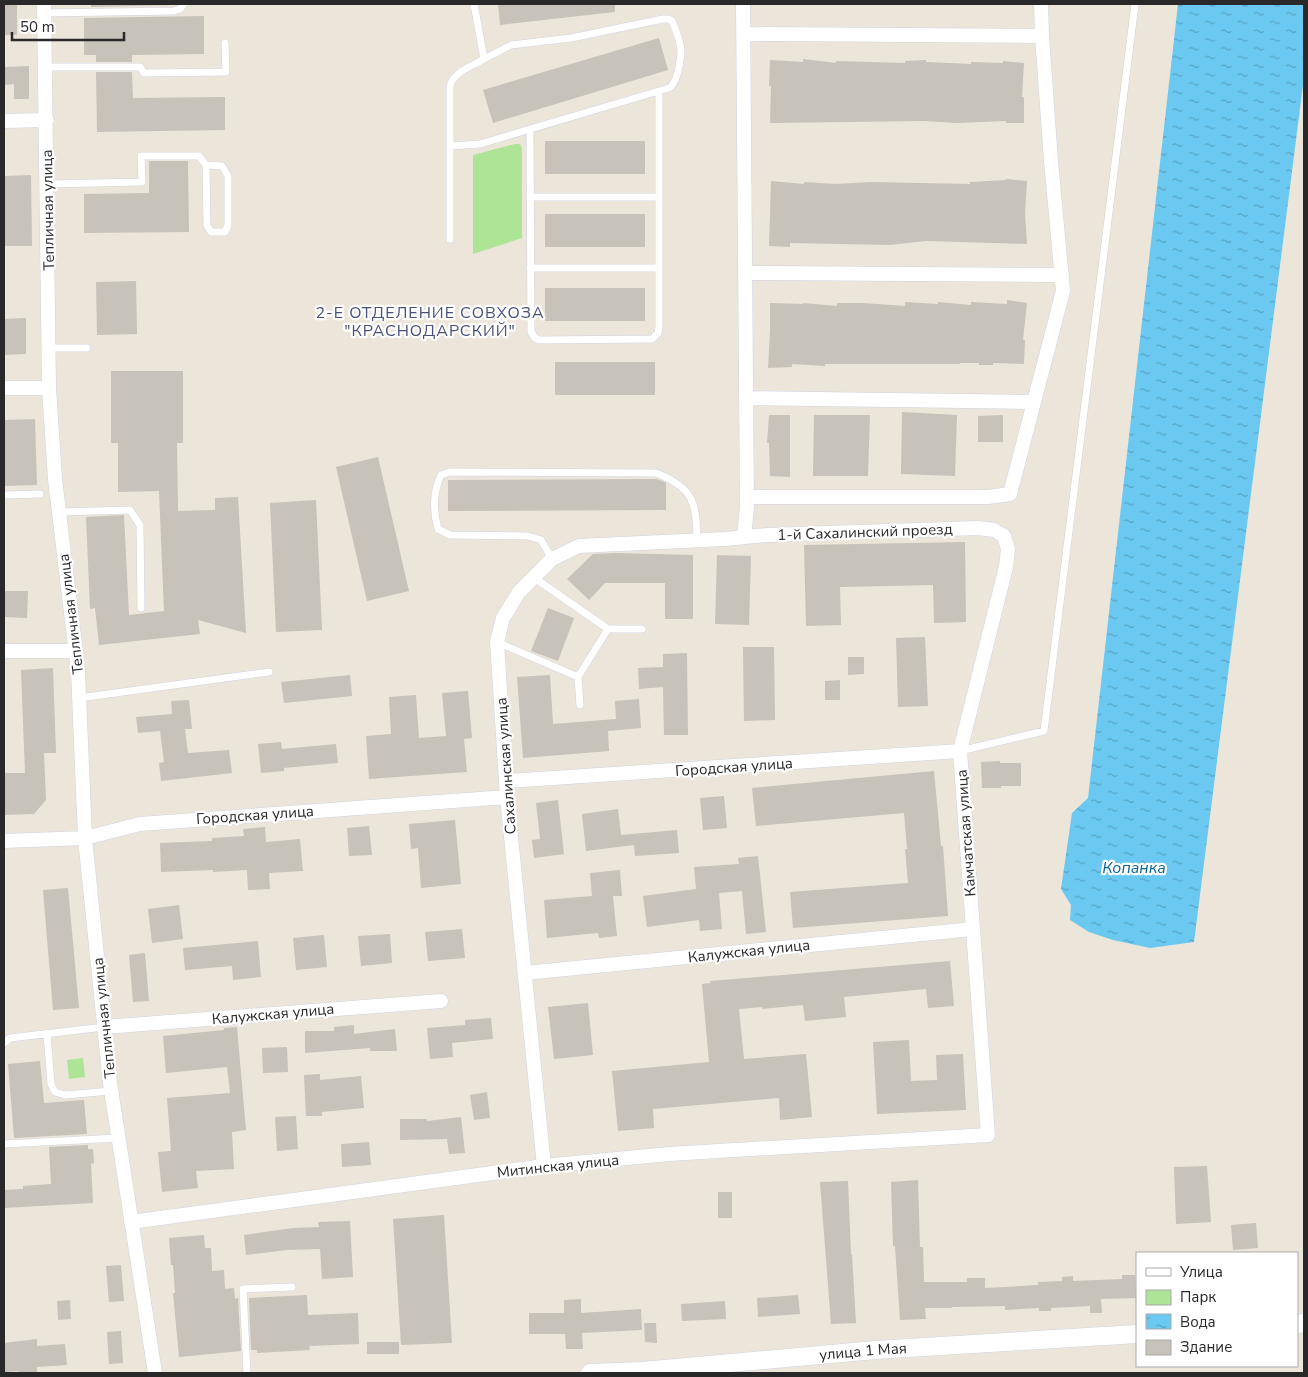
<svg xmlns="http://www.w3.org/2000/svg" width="1308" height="1377" viewBox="0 0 1308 1377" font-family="'Nunito Sans',sans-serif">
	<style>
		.park { fill: #ade495 }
		.water { fill: url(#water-ripples) }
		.building { fill: #c7c2ba }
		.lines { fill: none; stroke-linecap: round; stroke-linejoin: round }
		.service-casing { stroke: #d0d3e2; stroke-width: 8 }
		.minor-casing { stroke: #d0d3e2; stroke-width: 15 }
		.tertiary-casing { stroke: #d0d3e2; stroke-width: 19 }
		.service { stroke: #fff; stroke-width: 7 }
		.minor { stroke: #fff; stroke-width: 14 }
		.tertiary { stroke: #fff; stroke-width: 18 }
		.labels { text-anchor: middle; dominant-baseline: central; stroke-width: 4.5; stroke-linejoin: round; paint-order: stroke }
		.street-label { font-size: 15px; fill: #292929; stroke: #fff }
		.neighbourhood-label { font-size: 16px; letter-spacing: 1px; fill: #49507a; stroke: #fff }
		.water-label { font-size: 16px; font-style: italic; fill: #0b659c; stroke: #fff }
	</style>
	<defs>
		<pattern id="water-ripples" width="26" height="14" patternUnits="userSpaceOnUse" patternTransform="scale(1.25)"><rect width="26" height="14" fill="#6bc9f1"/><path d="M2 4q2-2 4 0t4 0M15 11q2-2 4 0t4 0" fill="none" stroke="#58a3c3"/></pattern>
	</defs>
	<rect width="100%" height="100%" fill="#ece5da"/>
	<path class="park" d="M515,144H520L522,149V238L473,254V155Z
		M83,1058L85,1077L69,1079L67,1060Z"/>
	<path class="water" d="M1178,4H1304V77L1194,942L1150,948L1113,940L1089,932L1070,920L1071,905L1061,889L1072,813L1088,798Z"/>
	<path class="building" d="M4,4H17V35H4Z
		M91,4H175V5L91,7Z
		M498,4H615V12L500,25Z
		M204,16V54L132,55V62H96V55H84V18Z
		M659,38L668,70L493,123L483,90Z
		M803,59L836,63V61L905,63V61L926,60V62L971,64V62L1003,63V61L1024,63L1022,97H1024V123H1006V121L957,123L924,121L770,123L771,86H769L770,60L803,62Z
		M29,66V99H14V84L4,85V67Z
		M96,72H132L133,98L225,97V130L97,132Z
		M545,141H645V174H545Z
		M149,161H188L189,232L84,233V194L149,193Z
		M31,175L32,246H4V176Z
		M1006,179L1027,181L1025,213L1027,244L926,241L890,245L790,243V247L769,246L771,181L804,184V182L835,184L871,182L970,184V182L1006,180Z
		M545,214H645V247H545Z
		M136,281L137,334L97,335L96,282Z
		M545,288H645V321H545Z
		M1007,300L1027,303L1023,340H1025L1024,364L993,363V365H979V363H960V364H825V366L792,364V367L768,368L770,331V303L803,304V303L837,306V303H863L905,306V302L938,304V302L971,305V302L1007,304Z
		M26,318V354L4,355V319Z
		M555,362H655V395H555Z
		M111,371H183V443H177L178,511L215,510V498L238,497L246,633L198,620L200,634L99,645L95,608L90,609L86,517L124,515L129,615L164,611L159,491L118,492V443H111Z
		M902,412L957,415L955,476L901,474Z
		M769,415H790V477L770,476L769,443H767Z
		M814,415H870L868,476H813Z
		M1003,415V442H978V416Z
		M35,419L37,485L4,486V420Z
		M378,457L409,591L367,601L336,467Z
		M657,479L666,483V510L448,511V480Z
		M316,500L322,630L276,632L270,503Z
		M965,542L966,622L934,623L933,585L840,587L841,625L806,626L804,545Z
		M616,553L693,555V619H665V583H605L589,600L567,579L593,554Z
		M717,555L751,556L749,625L715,624Z
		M4,591H28L27,618L4,617Z
		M548,608L574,618L558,661L531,651Z
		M925,637L928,706L898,707L896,638Z
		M743,647H774L775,720L744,721Z
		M687,653L688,735H664L663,687L639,689L638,668L663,667V654Z
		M848,657H864V674L848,675Z
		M53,668L56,753H44L46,800L34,814L4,815V773H25L21,670Z
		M350,675L352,696L284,703L281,682Z
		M550,675L553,724L616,719L615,701L639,699L641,728L608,731L609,751L523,758L517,677Z
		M840,680V700H825V681Z
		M468,691L472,738L464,739L467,772L369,779L366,736L391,734L389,697L416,695L419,738L446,736L442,693Z
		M189,700L192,729H185L188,753L229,750L232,773L161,781L159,763L164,762L160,731L138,733L136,717L172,714L171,701Z
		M281,742L282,749L336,744L338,763L284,768V771L261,773L258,744Z
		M1000,761V763H1021V786H1001V788H982L981,762Z
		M934,771L941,846H943L948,916L793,928L790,892L908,883L905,849H907L904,813L756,826L752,788Z
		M724,796L727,828L703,830L700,798Z
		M558,800L564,854L534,858L532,840L540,839L536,803Z
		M618,809L621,835L677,830L679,853L635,856L634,845L586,851L582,814Z
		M455,820L461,884L421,888L418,848L411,849L409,824Z
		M369,826L372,855L349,856L347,828Z
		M265,827L266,842L300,839L303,871L269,873L270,889L248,890L247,870L213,872V870L161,872L160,843L212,841V838L244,836L243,829Z
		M758,856L766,932L746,934L742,891L719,893L722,929L700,931L699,920L647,927L643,896L696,889L694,867L739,864L738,858Z
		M620,870L622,896H613L617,936L599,938L598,933L547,938L544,900L592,896L590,873Z
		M68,888L79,1008L53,1010L43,890Z
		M179,905L183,939L152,943L148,909Z
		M462,929L465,958L428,961L425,932Z
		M390,934L392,963L361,966L358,936Z
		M324,935L327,967L296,970L293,938Z
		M258,941L261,977L233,980L232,966L185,970L183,948Z
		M145,953L149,1001L133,1002L129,955Z
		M950,961L954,1006L928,1008L926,989L844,997L846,1017L805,1021L803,1005L762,1009V1007L739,1009L744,1059L806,1054L812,1117L780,1120L779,1098L653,1109L654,1128L618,1131L612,1071L709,1062L702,984L711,983L710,981Z
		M588,1003L593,1055L554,1059L548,1007Z
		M491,1018L493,1039L452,1043L453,1057L430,1059L427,1028L465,1025V1020Z
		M354,1025V1034L395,1029L397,1051H370V1048L305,1053V1031H334V1027Z
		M237,1027L246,1130L232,1132L234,1169L196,1171L198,1188L162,1192L158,1152L171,1151L167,1098L230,1093L227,1067L166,1073L163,1036L224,1030V1028Z
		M909,1040L911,1081L937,1080L936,1055L963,1054L966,1110L877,1114L873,1042Z
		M287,1047L288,1072L263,1073L262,1048Z
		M40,1061L44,1103L84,1100L87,1134L14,1138L8,1064Z
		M320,1074V1080L361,1076L364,1108L322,1112V1116H306L304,1075Z
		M487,1092L490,1118L474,1120L470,1095Z
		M296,1116L298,1149L277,1151L275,1117Z
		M461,1117L465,1153L449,1154L447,1139L400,1140V1119H427V1121Z
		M369,1142L371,1165L342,1167L341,1144Z
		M88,1145V1149H93L94,1163L91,1164L93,1203L4,1208V1190L23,1189V1186L51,1184L49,1147Z
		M1207,1166L1211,1222L1176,1224L1174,1167Z
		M918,1180L920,1247H923L924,1282H967V1278H985V1288L1038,1285V1282L1062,1281V1277L1073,1276V1281L1122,1279V1275H1135L1136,1298L1101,1299L1102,1313H1090V1306L1051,1308V1311H1039V1308L1005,1310V1306L952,1307V1308H925L926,1319L900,1320L895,1246H893L891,1182Z
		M848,1181L851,1254H852L856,1323L831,1324L820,1182Z
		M718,1192H732V1218H718Z
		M444,1215L452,1343L401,1345L393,1219Z
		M350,1221L353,1277L322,1279L320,1249L287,1250L246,1255L244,1235L293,1228L319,1227L318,1222Z
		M1256,1223L1258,1248L1233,1250L1231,1225Z
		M204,1235L205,1248H211L212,1271L224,1270L225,1289L234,1288L235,1299L238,1298L241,1351L179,1357L173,1293H175L173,1265H171L169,1238Z
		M121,1265L124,1301L109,1302L106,1266Z
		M307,1295L308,1315L358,1313L359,1344L309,1346L310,1350L257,1353V1350H251L249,1298Z
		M798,1295L800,1314L758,1317L757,1298Z
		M581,1299V1313L641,1309L642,1330L582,1333L583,1349H566L565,1334H529V1313H564V1300Z
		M70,1300L71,1319L58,1320L57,1301Z
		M725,1301L726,1319L682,1321L681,1304Z
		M644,1323H656L657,1343L645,1342Z
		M121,1331L123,1363L109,1364L107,1332Z
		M37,1339V1346L65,1344L67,1365L37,1367V1373H19V1371L4,1372V1343Z
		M367,1342H399V1354H367Z"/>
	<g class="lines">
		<g class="service-casing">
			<path id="service" d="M44,13L174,11L180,9L184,4
				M46,67H140L144,73L226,72L225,43
				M530,129L531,332L535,338L539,340L652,339L658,333L659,327V91
				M450,146L480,144L669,88C677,83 680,63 681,53C681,43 676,30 672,21L668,19H663L571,38L511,45L484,59
				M47,184L142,182L141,156H199L206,165L207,225L211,232H225L228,225V176L222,166L206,165
				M530,197H659
				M450,239V86C453,72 473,66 484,59L474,4
				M530,268H659
				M49,348H87
				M4,495L40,494
				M59,512L130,510L140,525L141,608
				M552,559L541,540L528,536L450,535L438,529C433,511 433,492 441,475L450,472L656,473C694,488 696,502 697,540
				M608,629H642
				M497,642L578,677L608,629L533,577
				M578,677L580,705
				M79,698L269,672
				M960,751L1044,731L1135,4
				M47,1034L51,1084L55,1092L65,1095L111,1091
				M4,1043L10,1038L104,1027
				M4,1144L118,1138
				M247,1373L243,1289L292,1287"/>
		</g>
		<g class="minor-casing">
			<path id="minor" d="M44,4L49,388L55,479L78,671L85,838L110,1083L155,1373
				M743,4L747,507L744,537
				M744,34L1042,36
				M4,121L47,120
				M745,273L1062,275
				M4,388H49
				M746,398L1033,402
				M747,497H988L1010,494L1063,291L1051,161L1042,36L1041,4
				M4,651H75
				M507,781L960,751
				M4,841L85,838L140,824L507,797
				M525,973L973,929
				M104,1027L441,1001
				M131,1222L544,1166L669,1154L988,1135L960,751L1006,567L1008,549L1004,536L994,530L978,528L767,535L725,539L579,546L552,559L519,592L503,618L497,642L507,797L544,1166"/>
		</g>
		<g class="tertiary-casing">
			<g id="tertiary">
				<path d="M1297,1324L1304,1323"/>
				<path id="s1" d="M590,1373L642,1371L875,1350L1137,1334"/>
			</g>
		</g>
		<use href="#service" class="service"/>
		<use href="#minor" class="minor"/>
		<use href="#tertiary" class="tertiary"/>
	</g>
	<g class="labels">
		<g class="street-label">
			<text transform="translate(48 210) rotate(-91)">Тепличная улица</text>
			<text transform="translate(865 532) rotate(-2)">1-й Сахалинский проезд</text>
			<text transform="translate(71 614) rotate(-97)">Тепличная улица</text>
			<text transform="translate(506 766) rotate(-94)">Сахалинская улица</text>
			<text transform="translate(734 767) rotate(-4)">Городская улица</text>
			<text transform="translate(255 815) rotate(-4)">Городская улица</text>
			<text transform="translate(966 833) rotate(-94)">Камчатская улица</text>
			<text transform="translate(749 951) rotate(-6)">Калужская улица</text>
			<text transform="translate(273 1014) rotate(-5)">Калужская улица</text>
			<text transform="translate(104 1018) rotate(-96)">Тепличная улица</text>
			<text transform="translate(558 1166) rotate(-6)">Митинская улица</text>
			<text stroke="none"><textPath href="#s1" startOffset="274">улица 1 Мая</textPath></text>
		</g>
		<g class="neighbourhood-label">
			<text x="430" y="313">2-Е ОТДЕЛЕНИЕ СОВХОЗА<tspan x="430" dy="18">"КРАСНОДАРСКИЙ"</tspan></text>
		</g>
		<g class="water-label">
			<text x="1134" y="868">Копанка</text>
		</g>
	</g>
	<rect width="1308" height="1377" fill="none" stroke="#292929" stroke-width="10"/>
	<rect x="1136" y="1252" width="162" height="115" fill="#ffffff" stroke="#a9a9a9"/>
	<rect x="1146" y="1268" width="25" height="8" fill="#ffffff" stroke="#a9a9a9"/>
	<text x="1180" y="1277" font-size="15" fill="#292929">Улица</text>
	<rect x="1146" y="1290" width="25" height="15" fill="#ade495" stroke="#a9a9a9"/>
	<text x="1180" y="1302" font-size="15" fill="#292929">Парк</text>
	<rect x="1146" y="1314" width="25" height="15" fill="url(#water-ripples)" stroke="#a9a9a9"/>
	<text x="1180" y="1327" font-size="15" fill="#292929">Вода</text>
	<rect x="1146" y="1340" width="25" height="15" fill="#c7c2ba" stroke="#a9a9a9"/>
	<text x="1180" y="1352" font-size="15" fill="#292929">Здание</text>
	<path d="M12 32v8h112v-8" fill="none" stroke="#292929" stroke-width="2.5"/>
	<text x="20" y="32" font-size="15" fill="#292929" stroke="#ffffff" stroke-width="4" paint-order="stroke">50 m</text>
</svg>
